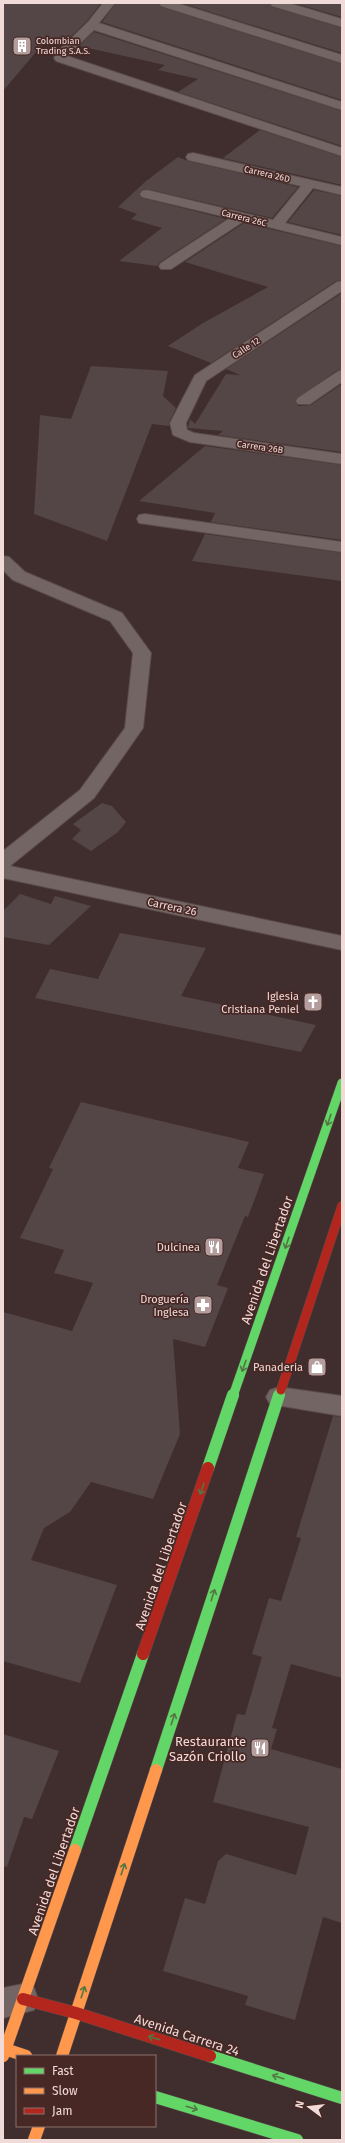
<svg xmlns="http://www.w3.org/2000/svg" width="345" height="2143" viewBox="0 0 345 2143" font-family="'Fira Sans',sans-serif">
	<style>
		.building { fill: #544646 }
		.lines { fill: none; stroke-linecap: round; stroke-linejoin: round }
		.street-casing { stroke: #5a4b49; stroke-width: 2 }
		.fast-far1-casing { stroke: #5a4b49; stroke-width: 10 }
		.fast-casing { stroke: #5a4b49; stroke-width: 13 }
		.slow-casing { stroke: #5a4b49; stroke-width: 13 }
		.jam-far1-casing { stroke: #5a4b49; stroke-width: 10 }
		.jam-casing { stroke: #5a4b49; stroke-width: 13 }
		.street { fill: #726564; fill-rule: evenodd }
		.fast-far1 { stroke: #63d668; stroke-width: 9 }
		.fast { stroke: #63d668; stroke-width: 12 }
		.slow { stroke: #ff974d; stroke-width: 12 }
		.jam-far1 { stroke: #b3261e; stroke-width: 9 }
		.jam { stroke: #b3261e; stroke-width: 12 }
		.oneway { stroke: #547643 }
		.labels { text-anchor: middle; dominant-baseline: central; stroke-width: 3.5; stroke-linejoin: round; paint-order: stroke }
		.far-poi-label { font-size: 9px; fill: #f1dbd9; stroke: #472825; text-anchor: start }
		.far-street-label { font-size: 9px; fill: #f1dbd9; stroke: #472825 }
		.street-label { font-size: 11px; fill: #f1dbd9; stroke: #472825 }
		.poi-label { font-size: 11px; fill: #f1dbd9; stroke: #472825; text-anchor: end }
		.near-street-label { font-size: 13px; fill: #f1dbd9; stroke: #472825 }
		.near-poi-label { font-size: 13px; fill: #f1dbd9; stroke: #472825; text-anchor: end }
	</style>
	<rect width="100%" height="100%" fill="#3f2e2d"/>
	<path class="building" d="M3,3H101L87,21L64,43L47,39L3,91Z
		M116,3H158L161,7L342,64V100L102,22Z
		M182,3H269L272,7L342,28V53Z
		M294,3H342V17Z
		M94,32L342,111V146L178,92L198,79L158,70L165,65L79,46Z
		M260,130L342,157V185L223,158Z
		M178,157L188,161L298,187L272,218L147,189L142,190L139,193L142,198L226,219L160,262L157,266L119,261L162,228L131,219L137,214L118,207L146,181Z
		M314,190L342,196V235L288,222Z
		M244,223L342,246V280L336,281L211,363L168,346L203,323L268,287L185,262Z
		M342,293V369L336,371L295,400L298,406L311,405L342,384V452L218,435L223,431L188,428L190,419L195,424L226,374L240,375L226,369Z
		M91,366L168,371L163,396L176,408L169,422V426L152,424L107,541L34,514L40,415L71,419Z
		M205,446L342,465V540L211,522L215,513L139,501Z
		M205,534L342,553V581L192,561Z
		M102,803L112,806L126,822L118,832L91,851L72,839L81,830L73,824Z
		M20,894L51,904L55,896L91,906L49,945L3,937V911Z
		M120,933L206,948L181,996L316,1025L301,1052L35,998L50,969L98,979Z
		M81,1102L249,1142L238,1168L264,1174L248,1217L245,1216L217,1285L228,1288L205,1347L173,1339L180,1434L153,1499L91,1482L70,1512L44,1528L31,1560L117,1585L80,1683L3,1661V1312L72,1331L93,1283L54,1273L64,1250L20,1238L53,1169L49,1168Z
		M333,1416L342,1417V1678L291,1664L272,1728L277,1729L271,1749L342,1769V1923L323,1917L295,2020L245,2005L248,1996L163,1971L185,1898L205,1904L218,1861L226,1854L296,1875L309,1827L213,1802L237,1714L245,1715L262,1657L252,1654L269,1598L281,1601L301,1538L296,1537Z
		M3,1734L59,1751L32,1819L24,1817L7,1867L3,1866Z"/>
	<g class="lines">
		<g class="street-casing">
			<path id="street" d="M103,3H115L99,23L342,102V110L94,30L67,56L342,148V156L56,61L54,58L57,52L88,22Z
				M159,3H177L342,55V63L161,6Z
				M270,3H289L342,19V27L272,6Z
				M193,153L342,187V195L313,188L285,223L342,237V245L244,221L171,269H161L159,266L161,263L230,218L142,197L140,194L142,191L147,190L273,220L301,186L188,160L186,157L188,154Z
				M342,281V291L206,381L186,423L187,430L194,433L342,454V464L190,442L173,435L170,423L195,375L337,282Z
				M342,370V382L310,404H298L296,401L298,398L337,372Z
				M145,514L342,542V552L139,523L137,519L139,515Z
				M3,556L9,557L25,572L122,613L151,653L143,728L94,798L10,866L342,936V950L3,878V851L80,790L125,728L133,653L110,621L13,580L3,570Z
				M279,1387L342,1396V1416L270,1404L266,1397L270,1390Z
				M23,1984L34,1988L38,1999L34,2010L3,2018V1988Z"/>
		</g>
		<g class="fast-far1-casing">
			<path id="fast-far1" d="M233,1396L342,1083
				M279,1396L281,1390"/>
		</g>
		<g class="fast-casing">
			<path id="fast" d="M208,1468L233,1395
				M156,1770L279,1395
				M75,1850L143,1654
				M210,2056L342,2098
				M155,2097L297,2140"/>
		</g>
		<g class="slow-casing">
			<path id="slow" d="M5,2049L26,2056
				M3,2056L75,1850
				M62,2056L156,1770
				M34,2140L39,2126"/>
		</g>
		<g class="jam-far1-casing">
			<path id="jam-far1" d="M281,1390L342,1206"/>
		</g>
		<g class="jam-casing">
			<path id="jam" d="M143,1654L208,1468
				M23,1999L76,2013L210,2056"/>
		</g>
		<use href="#street" class="street"/>
		<use href="#fast-far1" class="fast-far1"/>
		<use href="#fast" class="fast"/>
		<use href="#slow" class="slow"/>
		<use href="#jam-far1" class="jam-far1"/>
		<use href="#jam" class="jam"/>
	</g>
	<defs><path id="oneway-shaft" d="M-6 0H5M1.5-3L5.5 0L1.5 3" fill="none" stroke-width="1.6" stroke-linecap="round" stroke-linejoin="round"/></defs>
	<g class="oneway">
		<use href="#oneway-shaft" transform="translate(329 1120) rotate(109)"/>
		<use href="#oneway-shaft" transform="translate(287 1243) rotate(109)"/>
		<use href="#oneway-shaft" transform="translate(244 1366) rotate(109)"/>
		<use href="#oneway-shaft" transform="translate(202 1489) rotate(109)"/>
		<use href="#oneway-shaft" transform="translate(213 1595) rotate(-72)"/>
		<use href="#oneway-shaft" transform="translate(173 1719) rotate(-72)"/>
		<use href="#oneway-shaft" transform="translate(123 1869) rotate(-72)"/>
		<use href="#oneway-shaft" transform="translate(83 1992) rotate(-72)"/>
		<use href="#oneway-shaft" transform="translate(154 2038) rotate(-162)"/>
		<use href="#oneway-shaft" transform="translate(278 2077) rotate(-162)"/>
		<use href="#oneway-shaft" transform="translate(192 2108) rotate(17)"/>
	</g>
	<defs>
		<g id="building-square" transform="scale(1)"><rect x="-9" y="-9" width="18" height="18" rx="4" fill="#b39e9d" stroke="#472825"/><path d="M-4-6H4V6H1V3H-1V6H-4ZM-2.5-4.3h1.7v1.8h-1.7ZM.8-4.3h1.7v1.8H.8ZM-2.5-1h1.7V.8h-1.7ZM.8-1h1.7V.8H.8Z" fill="#fff"/></g>
		<g id="church-square" transform="scale(1)"><rect x="-9" y="-9" width="18" height="18" rx="4" fill="#b39e9d" stroke="#472825"/><path d="M-1.2-6h2.4v3.5h3.3v2.4h-3.3V6h-2.4V-.1h-3.3v-2.4h3.3Z" fill="#fff"/></g>
		<g id="restaurant-square" transform="scale(1)"><rect x="-9" y="-9" width="18" height="18" rx="4" fill="#b39e9d" stroke="#472825"/><path d="M-5-6h1v4h1v-4h1v4h1v-4h1v5L-1.5 .5V6h-2V.5L-5-1ZM5-6V6H3V1.5H1.5Q1.5-4 5-6Z" fill="#fff"/></g>
		<g id="pharmacy-square" transform="scale(1)"><rect x="-9" y="-9" width="18" height="18" rx="4" fill="#b39e9d" stroke="#472825"/><path d="M-2-6h4v4h4v4h-4v4h-4v-4h-4v-4h4Z" fill="#fff"/></g>
		<g id="shop-square" transform="scale(1)"><rect x="-9" y="-9" width="18" height="18" rx="4" fill="#b39e9d" stroke="#472825"/><path d="M-5-2.5h2.3a2.7 3.5 0 0 1 5.4 0H5L5.5 6h-11ZM-1.5-2.5h3a1.5 2.3 0 0 0-3 0Z" fill="#fff"/></g>
	</defs>
	<g fill-rule="evenodd">
		<use href="#building-square" x="22" y="46"/>
		<use href="#church-square" x="313" y="1002"/>
		<use href="#restaurant-square" x="214" y="1247"/>
		<use href="#pharmacy-square" x="203" y="1305"/>
		<use href="#shop-square" x="317" y="1367"/>
		<use href="#restaurant-square" x="260" y="1748"/>
	</g>
	<g class="labels">
		<g class="far-poi-label">
			<text x="36" y="41">Colombian<tspan x="36" dy="10">Trading S.A.S.</tspan></text>
		</g>
		<g class="far-street-label">
			<text transform="translate(267 174) rotate(13)">Carrera 26D</text>
			<text transform="translate(244 218) rotate(14)">Carrera 26C</text>
			<text transform="translate(246 348) rotate(-33)">Calle 12</text>
			<text transform="translate(260 447) rotate(8)">Carrera 26B</text>
		</g>
		<g class="street-label">
			<text transform="translate(172 907) rotate(12)">Carrera 26</text>
		</g>
		<g class="poi-label">
			<text x="299" y="996">Iglesia<tspan x="299" dy="13">Cristiana Peniel</tspan></text>
			<text x="200" y="1247">Dulcinea</text>
			<text x="189" y="1299">Droguería<tspan x="189" dy="13">Inglesa</tspan></text>
			<text x="303" y="1367">Panaderia</text>
		</g>
		<g class="near-street-label">
			<text transform="translate(267 1260) rotate(-71)">Avenida del Libertador</text>
			<text transform="translate(161 1566) rotate(-71)">Avenida del Libertador</text>
			<text transform="translate(54 1871) rotate(-71)">Avenida del Libertador</text>
			<text transform="translate(187 2035) rotate(18)">Avenida Carrera 24</text>
		</g>
		<g class="near-poi-label">
			<text x="246" y="1741">Restaurante<tspan x="246" dy="15">Sazón Criollo</tspan></text>
		</g>
	</g>
	<rect width="345" height="2143" fill="none" stroke="#f1dbd9" stroke-width="8"/>
	<rect x="16" y="2055" width="140" height="72" fill="#472825" stroke="#8b706d"/>
	<rect x="24" y="2068" width="20" height="6" fill="#63d668" stroke="#8b706d"/>
	<text x="52" y="2075" font-size="12" fill="#f1dbd9">Fast</text>
	<rect x="24" y="2088" width="20" height="6" fill="#ff974d" stroke="#8b706d"/>
	<text x="52" y="2095" font-size="12" fill="#f1dbd9">Slow</text>
	<rect x="24" y="2108" width="20" height="6" fill="#b3261e" stroke="#8b706d"/>
	<text x="52" y="2115" font-size="12" fill="#f1dbd9">Jam</text>
	<g transform="translate(309 2107) rotate(285)" stroke="#472825" stroke-width="3" paint-order="stroke">
	<path d="M0-3L7 15L0 10L-7 15Z" fill="#f1dbd9"/>
	<text y="-6" font-size="11" font-weight="bold" text-anchor="middle" fill="#f1dbd9">N</text>
	</g>
</svg>
